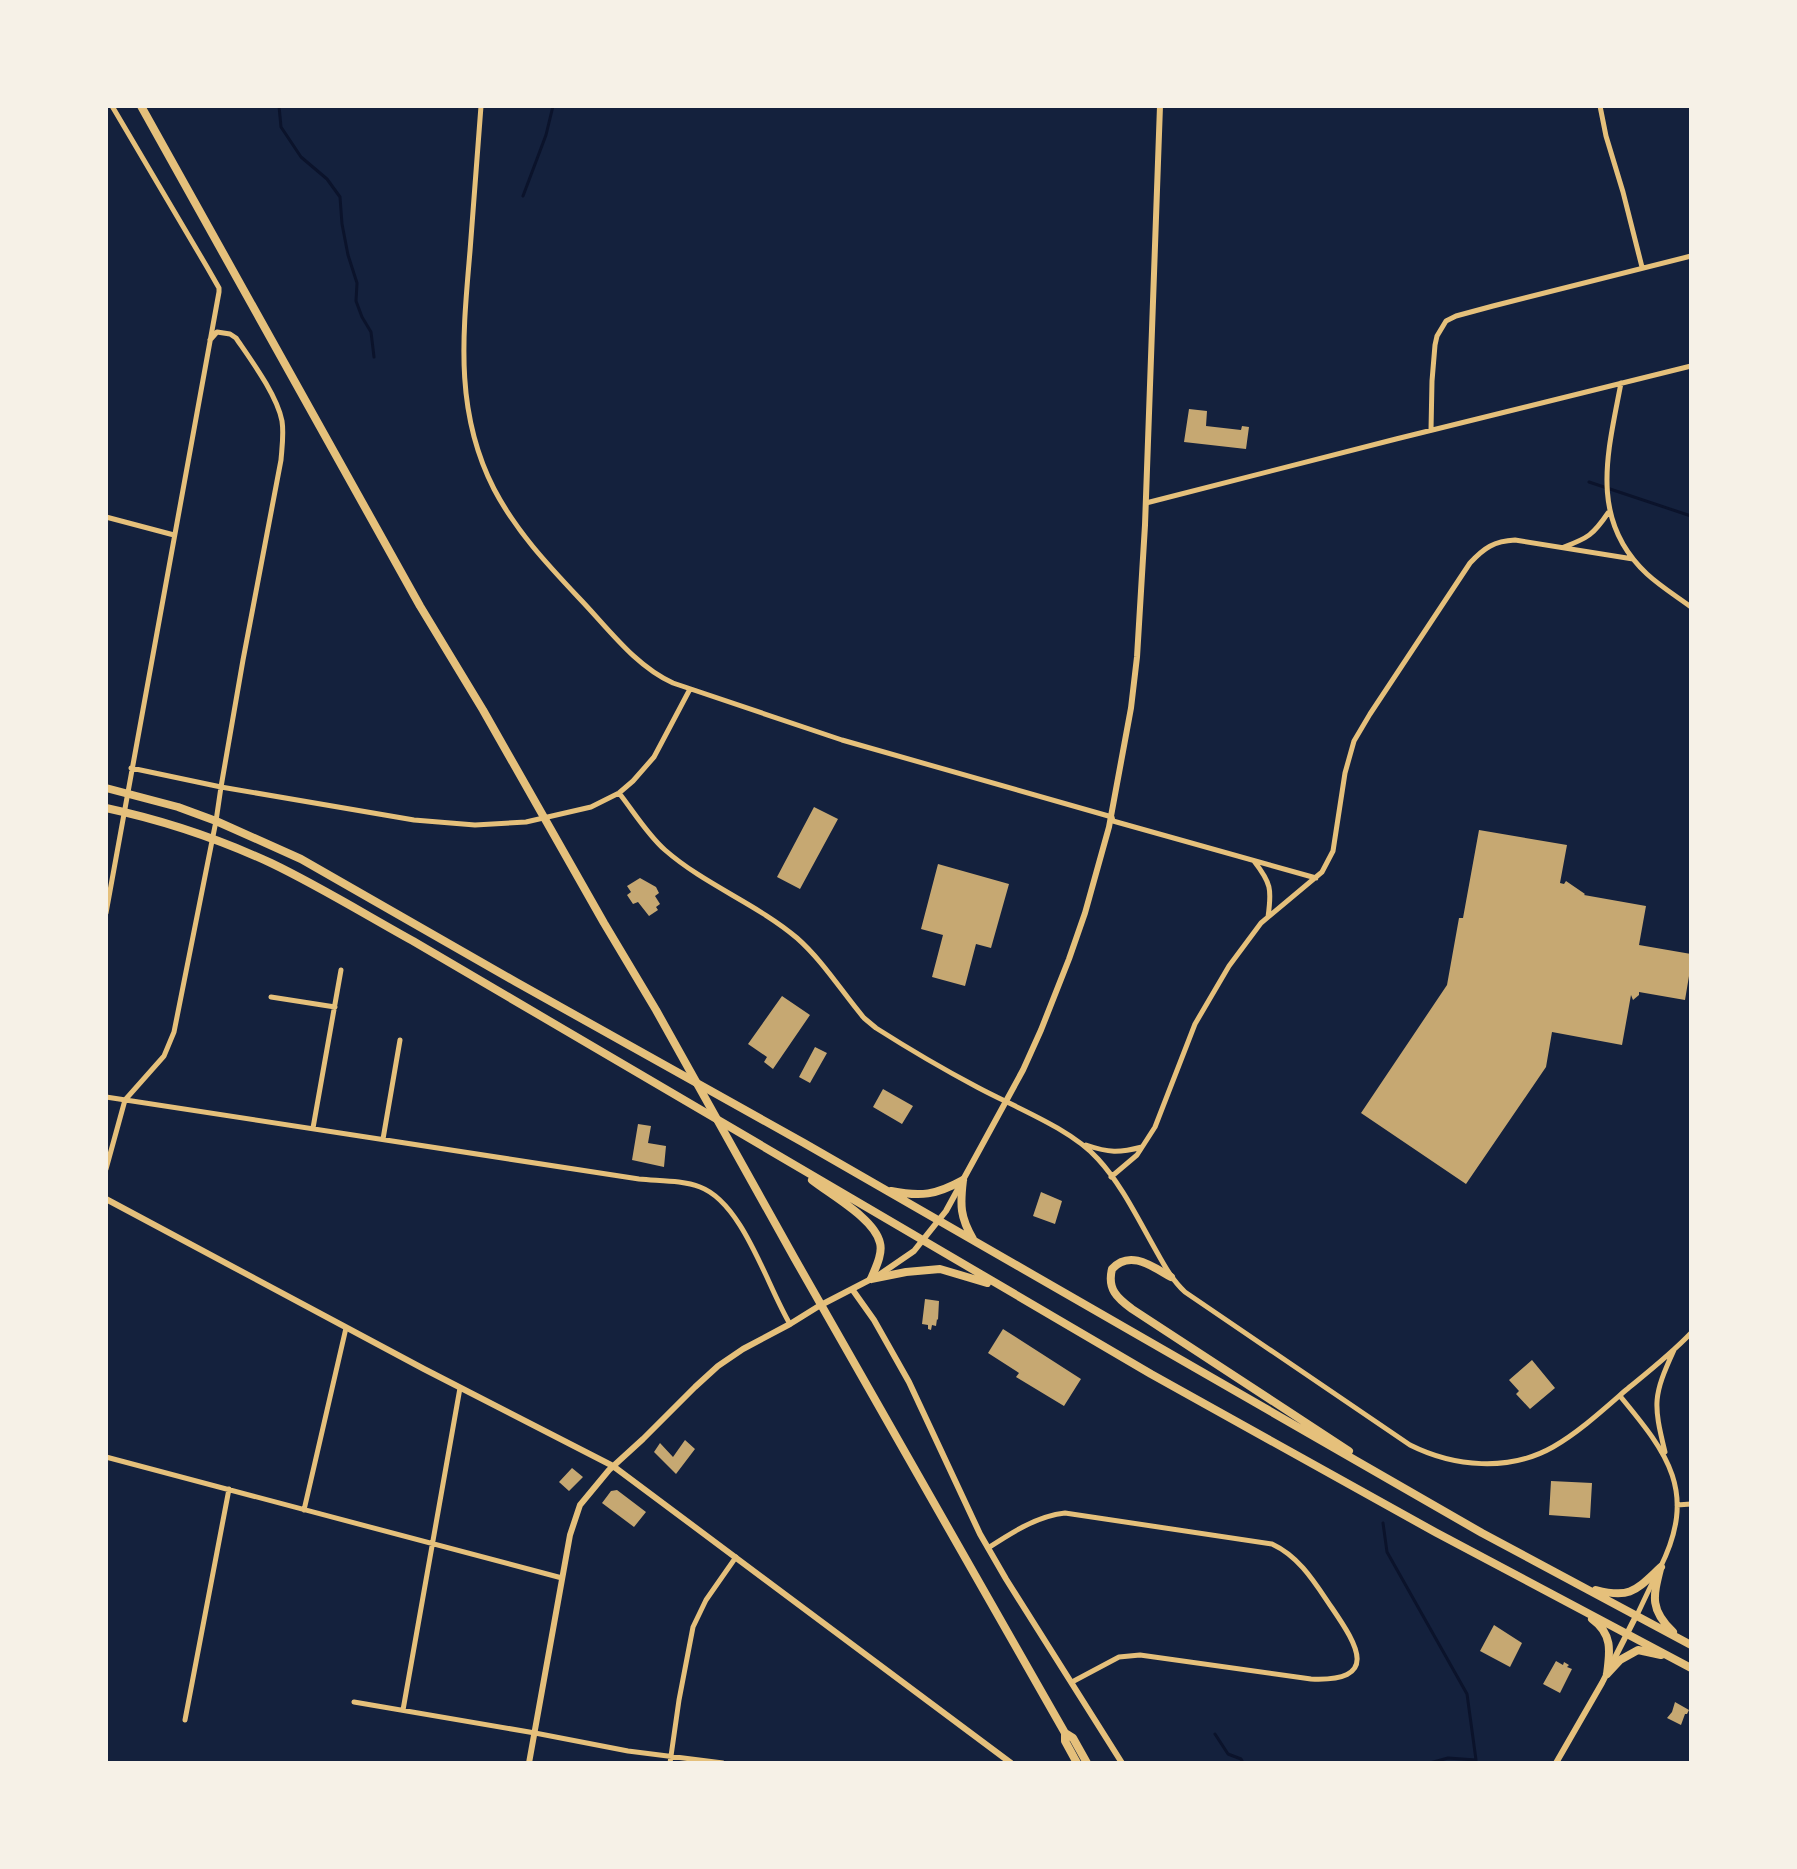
<svg xmlns="http://www.w3.org/2000/svg" width="1797" height="1869" viewBox="0 0 1797 1869" font-family="Ubuntu,sans-serif">
	<style>
		.lines { fill: none; stroke-linecap: round; stroke-linejoin: round }
		.stream { stroke: #0b132b; stroke-width: 3 }
		.building { fill: #c6a872 }
		.minor { stroke: #e5c07b; stroke-width: 5 }
		.tertiary { stroke: #e5c07b; stroke-width: 6 }
		.primary { stroke: #e5c07b; stroke-width: 8 }
		.trunk { stroke: #e5c07b; stroke-width: 8 }
	</style>
	<rect width="100%" height="100%" fill="#14213d"/>
	<g class="lines">
		<path class="stream" d="M279,106L281,127L301,157L327,179L340,197L342,224L348,255L357,283L356,301L362,317L371,332L374,357
			M523,196L546,135L553,106
			M1589,482L1691,516
			M1383,1523L1387,1552L1467,1694L1476,1760L1448,1758L1430,1763
			M1215,1734L1228,1754L1241,1759L1243,1763"/>
	</g>
	<path class="building" d="M1189,409L1207,411L1206,426L1241,430L1242,426L1249,427L1246,449L1184,442Z
		M814,807L838,819L800,889L777,877Z
		M1479,830L1567,845L1560,883L1564,884L1566,881L1585,894L1584,895L1646,906L1639,945L1691,954V964L1685,1000L1639,992V995L1633,1000L1631,995L1622,1045L1552,1032L1546,1067L1466,1184L1361,1113L1447,985L1459,918H1463Z
		M938,864L1009,884L991,948L976,944L965,986L932,977L943,935L921,929Z
		M640,878L656,887L659,893L655,896L660,904L656,907L658,910L649,916L638,902L633,904L627,895L631,892L627,886Z
		M782,996L810,1015L773,1069L764,1062L767,1057L748,1044Z
		M815,1047L827,1053L810,1083L799,1077Z
		M883,1089L913,1106L902,1124L873,1107Z
		M638,1124L651,1126L648,1143L666,1146L664,1167L632,1160Z
		M1041,1192L1062,1201L1055,1224L1033,1216Z
		M925,1299L939,1301L938,1320L937,1319L936,1326L932,1325L931,1330L928,1329V1325L922,1324Z
		M1003,1329L1081,1379L1064,1406L1016,1377L1019,1373L988,1353Z
		M1532,1360L1555,1388L1530,1409L1516,1394L1519,1391L1509,1380Z
		M685,1440L695,1449L676,1474L654,1452L660,1443L673,1457Z
		M572,1468L583,1477L569,1491L559,1482Z
		M1551,1481L1592,1483L1590,1518L1549,1515Z
		M617,1490L646,1512L634,1527L602,1503L611,1491Z
		M1494,1625L1522,1643L1510,1667L1480,1651Z
		M1556,1661L1563,1665L1564,1662L1569,1665L1567,1667L1572,1669L1560,1693L1543,1684Z
		M1675,1702L1689,1710L1687,1714H1685L1681,1725L1667,1718L1672,1712Z"/>
	<g class="lines">
		<path class="minor" d="M481,106C477,154 474,203 470,251C463,334 454,411 494,489C516,531 547,564 579,598C608,628 635,666 673,683L842,740L1112,817L1113,821L1316,878
			M1600,106L1606,136L1623,192L1642,267
			M1621,383C1608,452 1588,519 1647,574C1660,586 1676,596 1691,607
			M1431,430L1432,381L1435,345L1437,336L1446,321L1456,316L1493,306L1691,256
			M1146,503L1396,439L1691,366
			M106,517L174,535
			M1564,547C1588,538 1593,535 1608,513
			M131,768L221,787L414,820L475,825L526,822L591,807L619,793L633,781L654,757L690,689
			M619,793C634,812 647,834 665,850C705,885 757,904 797,938C823,961 842,992 864,1018L876,1028C909,1049 943,1069 977,1087C1014,1107 1070,1128 1098,1159C1121,1184 1137,1217 1154,1247C1163,1263 1171,1279 1185,1292L1410,1445C1454,1467 1509,1472 1553,1447C1579,1432 1603,1410 1626,1390C1648,1372 1671,1354 1691,1333
			M1254,861C1271,883 1272,889 1268,917
			M106,913L219,292V288L207,267L112,106
			M271,997L335,1007
			M106,1097L639,1179C659,1181 682,1180 700,1187C743,1203 767,1286 790,1324
			M313,1128L341,970
			M383,1139L400,1040
			M1086,1145C1109,1153 1119,1153 1142,1147
			M106,1169L125,1100L164,1056L174,1032L216,821L221,787L243,660L281,460C282,447 284,434 282,421C277,395 251,360 236,338L230,334L217,332L210,340
			M1111,1177L1137,1155L1155,1127L1195,1024L1229,966L1261,923L1322,872L1333,851L1345,773L1354,741L1370,714L1470,563C1484,548 1494,541 1515,540L1633,559
			M1620,1396C1668,1454 1698,1492 1660,1568
			M1665,1452C1653,1403 1653,1396 1674,1350
			M106,1457L562,1578
			M1677,1505L1691,1504
			M304,1510L346,1328
			M988,1548C1011,1533 1037,1516 1065,1513L1272,1544C1300,1557 1315,1583 1332,1608C1358,1646 1380,1682 1311,1679L1140,1655L1119,1657L1072,1682
			M1637,1615L1655,1577
			M354,1702L535,1733L628,1751L723,1763
			M403,1710L460,1388
			M185,1720L229,1489
			M670,1763L679,1700L693,1627L706,1600L736,1557"/>
		<path class="tertiary" d="M106,1199L424,1369L613,1466L1011,1763
			M852,1289L874,1320L909,1382L980,1534L1006,1579L1122,1763
			M529,1763L570,1535L580,1505L609,1470L643,1439L695,1387L718,1366L743,1349L790,1324L819,1306L879,1275L914,1251L946,1211L1023,1070L1041,1030L1069,959L1085,913L1109,827L1131,708L1137,657L1145,525L1160,106
			M1556,1763L1602,1683L1636,1616"/>
		<path class="primary" d="M106,788L178,807L216,821L301,859L516,982L804,1143L1482,1533L1691,1645
			M106,808C162,820 219,839 271,863C319,886 366,915 413,941L1151,1374L1435,1532L1691,1668
			M812,1180C831,1195 875,1219 880,1243C883,1254 875,1269 871,1279
			M963,1180C960,1205 960,1217 973,1239
			M891,1191C921,1197 936,1195 963,1180
			M1171,1277C1153,1267 1130,1249 1112,1269C1107,1289 1117,1298 1132,1309L1349,1451
			M871,1279L906,1272L940,1269L987,1283
			M1660,1569C1653,1597 1650,1610 1673,1632
			M1596,1590C1631,1599 1636,1590 1661,1567
			M1592,1619C1613,1634 1610,1652 1607,1674
			M1607,1674L1620,1660L1638,1650L1661,1655"/>
		<path class="trunk" d="M141,106L420,606L483,710L604,923L656,1010L795,1259L1065,1733L1073,1738L1087,1763
			M1065,1733V1741L1077,1763"/>
	</g>
	<rect width="1797" height="1869" fill="none" stroke="#f6f1e7" stroke-width="216"/>
</svg>
